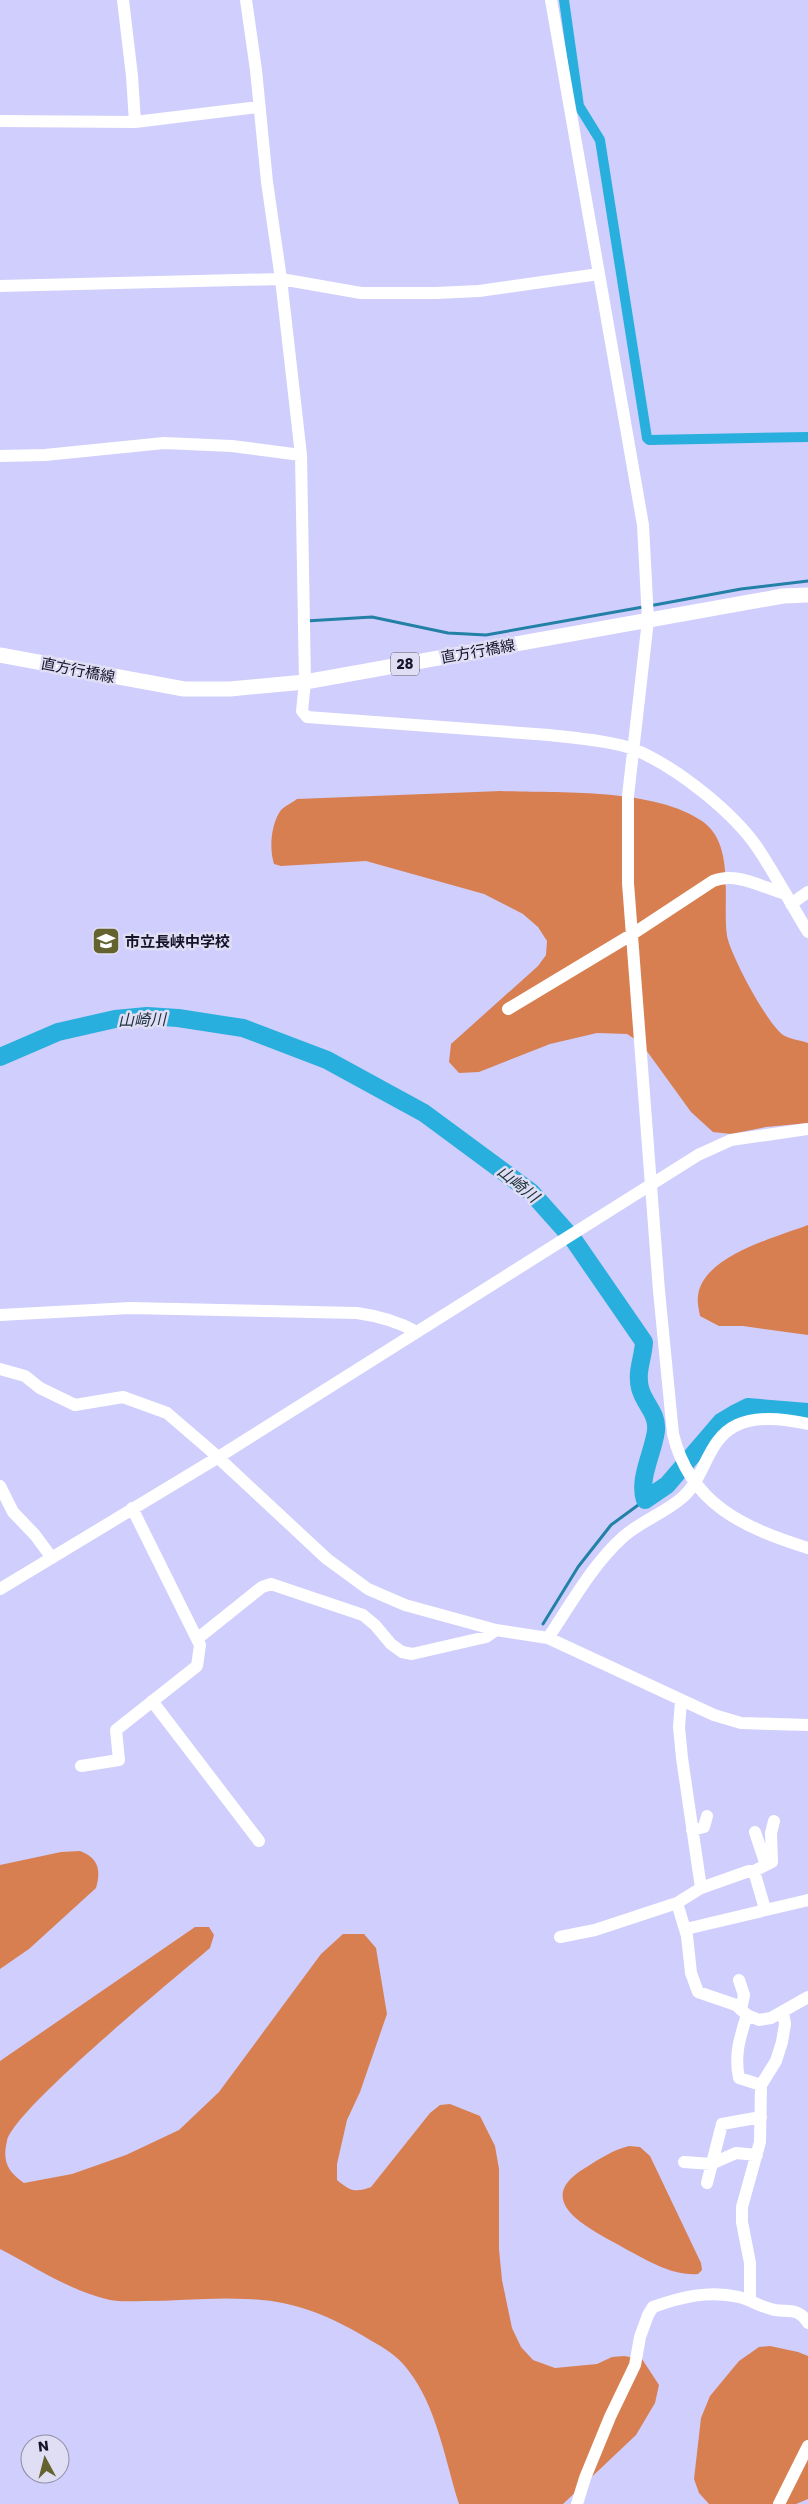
<svg xmlns="http://www.w3.org/2000/svg" width="808" height="2504" viewBox="0 0 808 2504" font-family="Poppins,'Noto Sans JP',sans-serif">
	<style>
		.forest { fill: #d87f51 }
		.lines { fill: none; stroke-linecap: round; stroke-linejoin: round }
		.stream { stroke: #2380a6; stroke-width: 3 }
		.canal { stroke: #29afdd; stroke-width: 10 }
		.river { stroke: #29afdd; stroke-width: 18 }
		.minor { stroke: #fff; stroke-width: 12 }
		.major { stroke: #fff; stroke-width: 15 }
		.labels { text-anchor: middle; dominant-baseline: central; stroke-width: 5; stroke-linejoin: round; paint-order: stroke }
		.shield { fill: #dfdef5; stroke: #525065; stroke-width: 1 }
		.shield-label { font-size: 14px; font-weight: bold; fill: #151327 }
		.street-label { font-size: 15px; fill: #151327; stroke: #dfdef5 }
		.poi-label { font-size: 15px; font-weight: bold; fill: #151327; stroke: #dfdef5; text-anchor: start }
		.water-label { font-size: 16px; font-style: italic; fill: #1b3039; stroke: #dfdef5 }
	</style>
	<rect width="100%" height="100%" fill="#d0cefc"/>
	<path class="forest" d="M501,791C559,793 654,788 702,821C736,844 722,902 727,936C731,956 766,1022 783,1035C789,1039 800,1040 808,1043V1123L766,1127L731,1134L713,1132L691,1112L641,1043L627,1034L597,1033L550,1044L479,1072L459,1073L449,1062L451,1044L538,966L546,955L547,941L538,927L523,914L484,894L366,861L281,866L274,864C269,848 271,824 281,810C285,806 293,802 297,799Z
		M808,1225V1335L743,1326H719L700,1316C699,1310 697,1302 698,1296C702,1256 777,1237 808,1225Z
		M80,1851C99,1858 101,1871 96,1888L29,1949L0,1969V1865L61,1852Z
		M195,1927H209L214,1935L210,1948C175,1978 14,2109 7,2141C2,2162 8,2172 24,2183L72,2174L126,2155L179,2130L219,2092L321,1954L343,1934H364L376,1948L387,2014L360,2092L347,2120L337,2164V2180C350,2191 355,2193 371,2187L430,2113L440,2105L450,2104L480,2116L495,2146L499,2169V2249L502,2280L512,2328L521,2347L533,2360L555,2368L597,2364L612,2357L624,2356L642,2359L659,2385L655,2403L636,2435L563,2504H459C445,2460 437,2407 408,2370C398,2356 384,2348 370,2340C331,2316 292,2300 246,2299C212,2297 178,2301 144,2301C133,2301 120,2302 110,2300C70,2291 35,2267 0,2249V2061Z
		M629,2146L640,2147L650,2156L701,2263L702,2270L698,2274C672,2276 646,2260 624,2248C594,2231 528,2202 585,2168C599,2159 613,2150 629,2146Z
		M770,2346L798,2352L808,2356V2499L796,2504H709L699,2493L694,2479L701,2418L710,2396L739,2361L759,2347Z"/>
	<g class="lines">
		<path class="stream" d="M649,606L741,589L808,581
			M306,621L372,617L448,633L486,635L643,607
			M543,1624L578,1567L611,1525L645,1500"/>
		<path class="canal" d="M564,0L579,106L600,140L647,438L649,440L808,437"/>
		<path class="river" d="M0,1057L58,1032L115,1019L147,1016L178,1018L243,1028L327,1060L424,1113L531,1192L573,1239L644,1342C643,1359 636,1371 640,1388C644,1404 658,1413 656,1431C653,1453 638,1479 645,1500L667,1485L721,1422L736,1413L748,1407L808,1412"/>
		<path class="minor" d="M123,0L132,76L135,122
			M246,0L256,70L267,182L281,279L301,455L305,682L302,711L307,717L549,735C574,738 613,741 636,750C677,768 731,810 757,847C775,874 791,904 808,932
			M551,0L643,525L648,620L628,796V883L659,1291L673,1434C690,1505 745,1528 808,1548
			M0,121L135,122L258,107
			M0,286L281,279L361,293H436L479,291L599,274
			M0,456L45,455L164,443L232,446L301,455
			M791,904L808,892
			M508,1009L631,935L713,881C736,871 763,888 786,894
			M0,1315L130,1308L357,1313C379,1316 397,1321 417,1332
			M0,1369L25,1376L40,1388L75,1405L123,1397L167,1413L210,1450L327,1559L368,1589L405,1605L496,1630L548,1638L714,1715L741,1723L808,1725
			M0,1486L13,1512L35,1535L52,1558
			M0,1589L217,1458L698,1155L731,1140L808,1129
			M548,1638C571,1604 592,1565 623,1537C641,1521 665,1513 683,1497C706,1476 707,1439 737,1425C758,1415 786,1419 808,1424
			M197,1639L262,1587L271,1584L363,1615L375,1625L391,1644L402,1652L412,1654L486,1637L496,1630
			M152,1701L259,1841
			M81,1766L119,1760L116,1730L197,1666L200,1645L132,1508
			M692,1830L704,1827L707,1816
			M755,1832L766,1865
			M754,1871L772,1862L771,1833L774,1821
			M701,1888L749,1871H754L765,1909
			M677,1903L687,1936L691,1973L698,1992L736,2005L747,2015L759,2020L771,2018L808,1997
			M686,1929L808,1900
			M560,1937L595,1930L677,1903L701,1888L682,1758L679,1727L681,1701
			M739,1980L744,1995L741,2010
			M747,2015C740,2037 734,2055 739,2078L761,2085
			M684,2162L711,2164L736,2153L757,2155
			M707,2183L722,2124L761,2117
			M750,2300V2263L742,2222V2207L760,2142L761,2085L776,2061L782,2042L785,2024L783,2012
			M577,2504L585,2478L610,2417L635,2365L640,2337L648,2315L653,2307C681,2297 709,2290 739,2297C751,2300 763,2308 775,2310C790,2312 799,2308 808,2323
			M779,2504L808,2446"/>
		<path class="major" d="M0,655L184,689H230L305,682L783,596L808,595"/>
	</g>
	<defs>
		<g id="school-square" transform="scale(1.4375)"><rect x="-9" y="-9" width="18" height="18" rx="4" fill="#64632f" stroke="#dfdef5"/><path d="M0-5L7-2L0 1L-7-2ZM-4 1L0 2.5L4 1V4Q0 6-4 4Z" fill="#fff"/></g>
	</defs>
	<g fill-rule="evenodd">
		<use href="#school-square" x="106" y="941"/>
	</g>
	<g class="labels">
		<rect class="shield" x="391" y="652.5" width="28" height="23" rx="4"/>
		<g class="shield-label">
			<text x="405" y="664">28</text>
		</g>
		<g class="street-label">
			<text transform="translate(478 651) rotate(-10)">直方行橋線</text>
			<text transform="translate(78 670) rotate(11)">直方行橋線</text>
		</g>
		<g class="poi-label">
			<text x="125" y="941">市立長峡中学校</text>
		</g>
		<g class="water-label">
			<text transform="translate(142 1020) rotate(-1)">山崎川</text>
			<text transform="translate(518 1184) rotate(39)">山崎川</text>
		</g>
	</g>
	<g transform="translate(45 2459) rotate(353)"><circle r="24" fill="#dfdef5" stroke="#8e8da3"/>
	<path d="M0-4L9 19L0 12L-9 19Z" fill="#64632f"/>
	<text y="-8" font-size="14" font-weight="bold" text-anchor="middle" fill="#151327">N</text>
	</g>
</svg>
